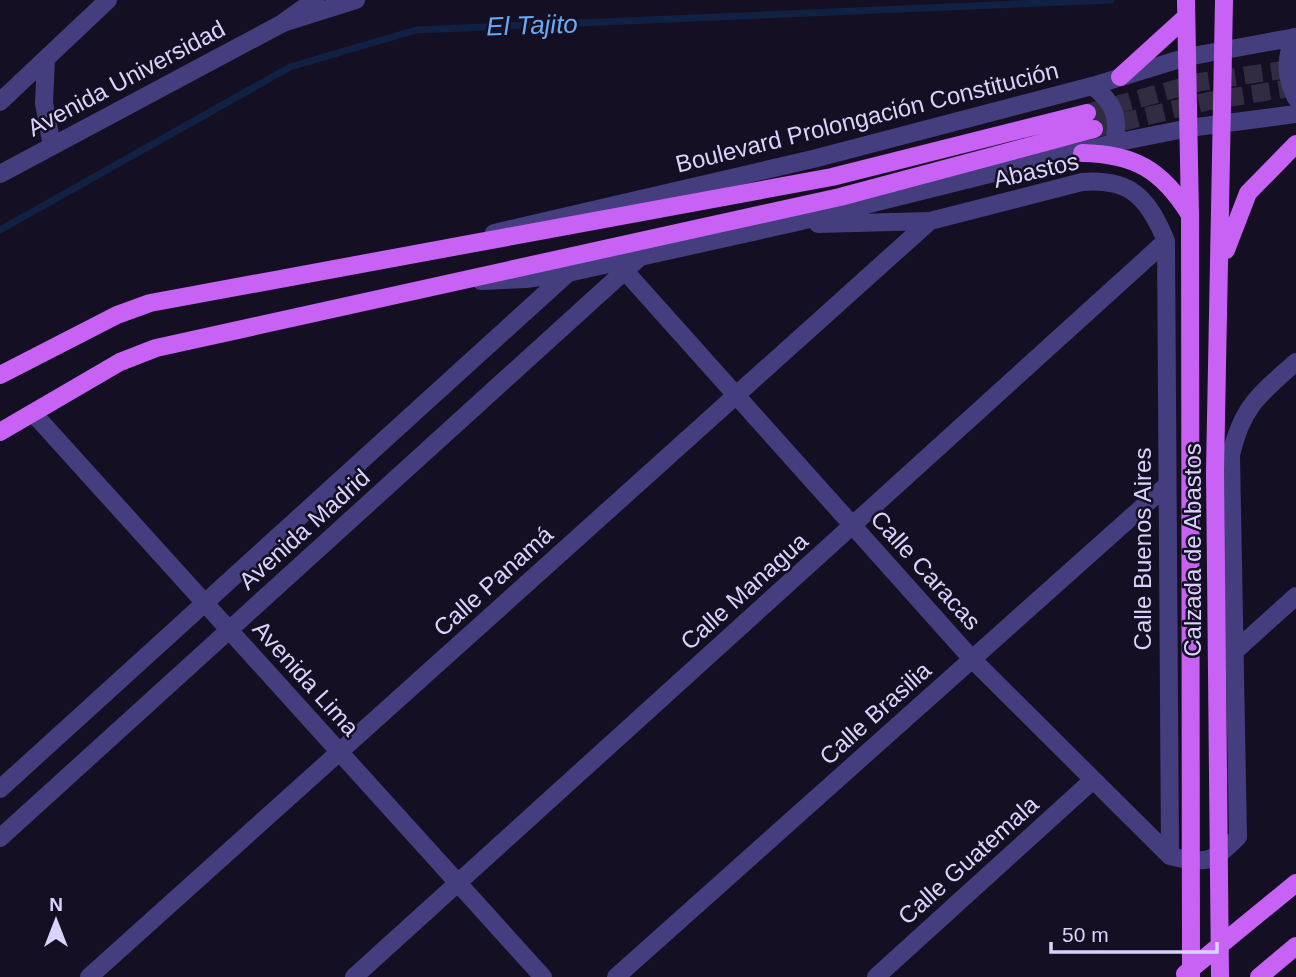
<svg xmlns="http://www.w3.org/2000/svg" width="1296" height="977" viewBox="0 0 1296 977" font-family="Arial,sans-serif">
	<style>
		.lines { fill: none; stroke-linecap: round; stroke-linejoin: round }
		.stream { stroke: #112144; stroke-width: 7 }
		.primary-tunnel { stroke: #322c43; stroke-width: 18; stroke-dasharray: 18 9; stroke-linecap: butt }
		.minor { stroke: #443d7e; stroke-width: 18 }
		.tertiary { stroke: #443d7e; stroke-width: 18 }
		.primary { stroke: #c762f4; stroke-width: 18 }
		.labels { text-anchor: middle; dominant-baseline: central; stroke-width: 5; stroke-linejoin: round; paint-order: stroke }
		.street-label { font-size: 24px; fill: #dad3fc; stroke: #140f22 }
		.water-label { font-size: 26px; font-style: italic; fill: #68abf5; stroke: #140f22 }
	</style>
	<rect width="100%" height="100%" fill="#140f22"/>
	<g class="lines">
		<path class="stream" d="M0,230L290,67L416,30L1111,0"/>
		<path class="primary-tunnel" d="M1087,113L1200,82L1296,68
			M1094,129L1209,101L1296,87"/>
		<path class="minor" d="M285,21L315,0
			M46,59L44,103L52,146
			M0,102L108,0
			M625,271L972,659L1170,856C1206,865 1213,862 1238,837L1231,455C1242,406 1260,394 1296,362
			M33,413L543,977
			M1234,652L1296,596
			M89,977L930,221L1082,182C1131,178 1148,198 1166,241L1170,856
			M354,977L1166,241
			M616,977L1166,486
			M876,977L1093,780"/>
		<path class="tertiary" d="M1294,37C1285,60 1285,76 1296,98
			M1092,86C1113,101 1120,117 1114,143
			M0,174L283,23L356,0
			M818,224L930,221
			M494,233L813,159L1092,86L1187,57L1296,37
			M481,281L526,279L568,273L793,223L1114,143L1189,128L1296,114
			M0,789L568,273
			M0,838L640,257"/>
		<path class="primary" d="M1186,0L1190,215L1191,977
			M1120,77L1186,17
			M1082,153C1135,154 1162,170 1190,215
			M1226,250L1248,193L1296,144
			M0,375L117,315L150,303L832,177L1087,113
			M0,432L120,362L156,348L840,197L1094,129
			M1185,974L1296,883
			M1220,977L1215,471L1224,0
			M1259,977L1296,946"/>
	</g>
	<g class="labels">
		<g class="street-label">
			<text transform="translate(126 78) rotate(-28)">Avenida Universidad</text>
			<text transform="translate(867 117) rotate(-14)">Boulevard Prolongación Constitución</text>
			<text transform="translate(1036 170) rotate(-13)">Abastos</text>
			<text transform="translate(304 529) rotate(-42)">Avenida Madrid</text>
			<text transform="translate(1142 549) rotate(-90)">Calle Buenos Aires</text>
			<text transform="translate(1192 550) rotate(-90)">Calzada de Abastos</text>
			<text transform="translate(926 570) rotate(48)">Calle Caracas</text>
			<text transform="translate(493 581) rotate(-42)">Calle Panamá</text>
			<text transform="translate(744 591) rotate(-42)">Calle Managua</text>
			<text transform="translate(306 678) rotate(48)">Avenida Lima</text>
			<text transform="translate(875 713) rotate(-42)">Calle Brasilia</text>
			<text transform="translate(968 860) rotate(-42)">Calle Guatemala</text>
		</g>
		<g class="water-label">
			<text transform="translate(532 25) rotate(-2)">El Tajito</text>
		</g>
	</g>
	<g transform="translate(56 921)" stroke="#140f22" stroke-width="5" paint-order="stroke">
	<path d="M0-5L12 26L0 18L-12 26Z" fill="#dad3fc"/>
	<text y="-10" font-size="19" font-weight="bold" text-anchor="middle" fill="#dad3fc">N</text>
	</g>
	<path d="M1051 942v10h166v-10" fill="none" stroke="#dad3fc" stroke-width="3.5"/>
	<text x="1062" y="942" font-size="21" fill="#dad3fc" stroke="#140f22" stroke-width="5" paint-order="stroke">50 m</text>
</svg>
